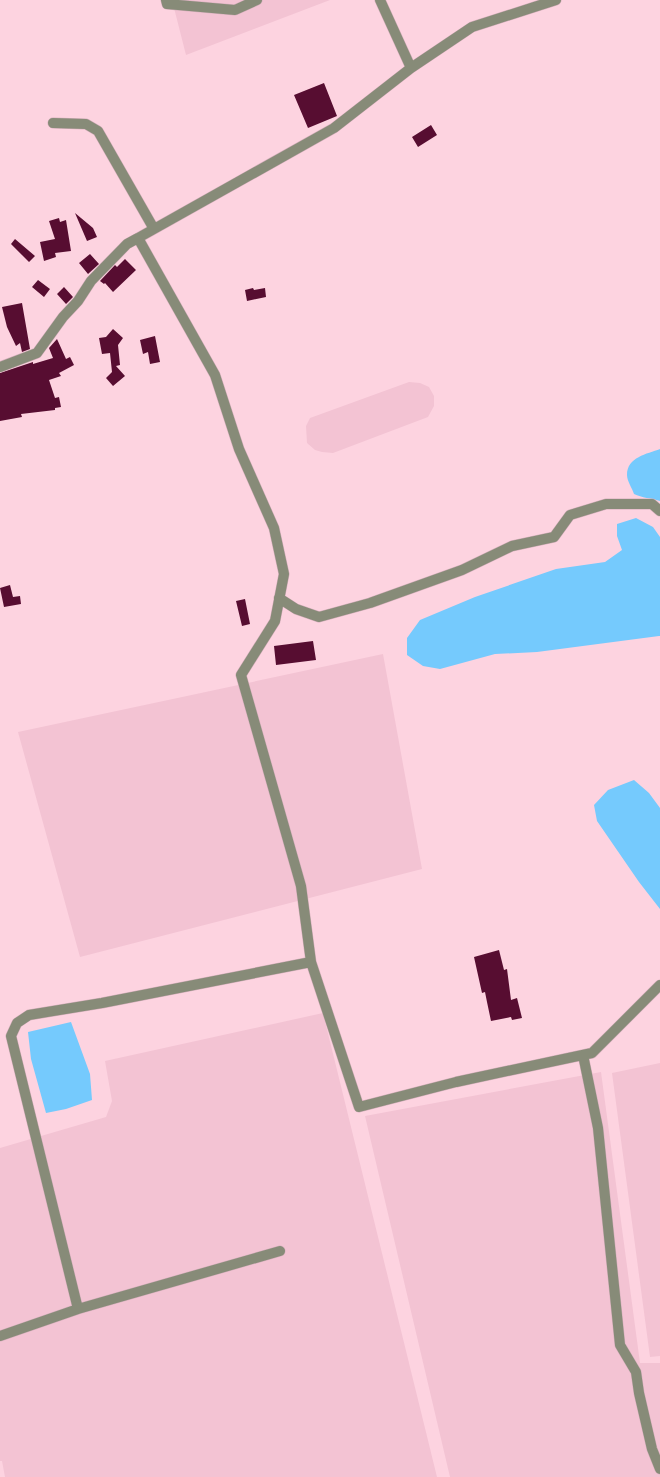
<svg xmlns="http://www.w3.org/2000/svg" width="660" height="1477" viewBox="0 0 660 1477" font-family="Overpass,sans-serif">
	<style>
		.built { fill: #f3c3d3 }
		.water { fill: #75cafd }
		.building { fill: #570d31 }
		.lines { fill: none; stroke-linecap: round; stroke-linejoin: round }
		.minor-casing { stroke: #d5b0bc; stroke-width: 11 }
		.minor { stroke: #878b78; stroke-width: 10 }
	</style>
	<rect width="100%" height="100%" fill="#fdd3e0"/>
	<path class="built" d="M172,0H330L186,55Z
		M409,382L420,383L429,387L434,396V406L428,417L333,453L322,452L315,450L307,443L306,426L310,418Z
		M383,654L422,869L80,957L18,732Z
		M323,1013L437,1477H5L2,1461H0V1148L106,1117L112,1101L105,1061Z
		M660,1063V1356L650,1357L612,1073Z
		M601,1072L640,1363H660V1477H450L365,1116Z"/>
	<path class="water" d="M660,449V501C651,498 642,498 634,494C632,488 627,481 627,475C627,457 647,454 660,449Z
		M636,518L653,527L660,537V636H659L537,652L495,654L440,669L423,666L407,655V638L420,620L475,597L556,569L605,562L622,550L617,536V524Z
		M634,780L649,793L660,808V909L639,882L597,821L594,805L608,790Z
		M71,1022L90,1074L92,1100L66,1109L46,1113L31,1059L28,1032Z"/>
	<path class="building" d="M324,83L337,116L308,128L294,95Z
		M431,125L437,135L418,147L412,137Z
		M75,213L93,228L97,237L87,241Z
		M59,218L60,222L66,220L71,251L55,253L56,257L44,261L40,242L55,239L49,221Z
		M15,239L35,256L29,262L11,244Z
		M90,254L99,264L88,274L79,263Z
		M125,259L136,270L113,292L105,283L104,284L100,281L115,265L117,267Z
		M38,280L50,289L44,297L32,287Z
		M64,287L73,297L66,304L57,294Z
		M253,288L254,290L265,288L266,297L247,301L245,290Z
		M22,303L30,349L22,352L20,343L16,346L7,327L2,307Z
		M113,329L123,338L118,345L120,365L116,366L125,376L113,386L106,378L112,372L110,353L102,354L99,338L106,337Z
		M155,336L160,362L150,364L148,352L143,354L140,340Z
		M57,339L66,359L70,357L74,365L59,373L61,376L49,380L55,398L59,397L61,407L55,408V410L21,414L22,417L0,421V373L33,362V364L53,358L49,348Z
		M10,585L13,597L20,596L21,604L4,607L0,588Z
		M245,599L250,624L242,626L236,601Z
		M313,641L316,660L276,665L274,646Z
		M499,950L504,970L507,969L511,1000L517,998L522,1018L512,1020L511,1017L491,1021L487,1002L485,992L482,993L474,957Z"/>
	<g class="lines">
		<g class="minor-casing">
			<path id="minor" d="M166,0L167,4L235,10L257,0
				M380,0L411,68
				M556,0L472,27L411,68L334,128L138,238L215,375L239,449L274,528L284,574L275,621L241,675L301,886L311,962L359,1107L456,1082L592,1053L660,985
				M53,123L86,124L98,131L154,229
				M0,367L37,353L63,317L78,301L91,281L127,244L138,238
				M279,598L296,609L319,617L370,603L462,570L512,546L554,537L570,515L606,504H652L660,511
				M583,1055L598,1128L620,1345L636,1372L639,1393L652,1449L660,1469
				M78,1309L280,1251
				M0,1336L78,1309L11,1036L17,1023L29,1015L102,1003L311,962"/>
		</g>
		<use href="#minor" class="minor"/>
	</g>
</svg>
